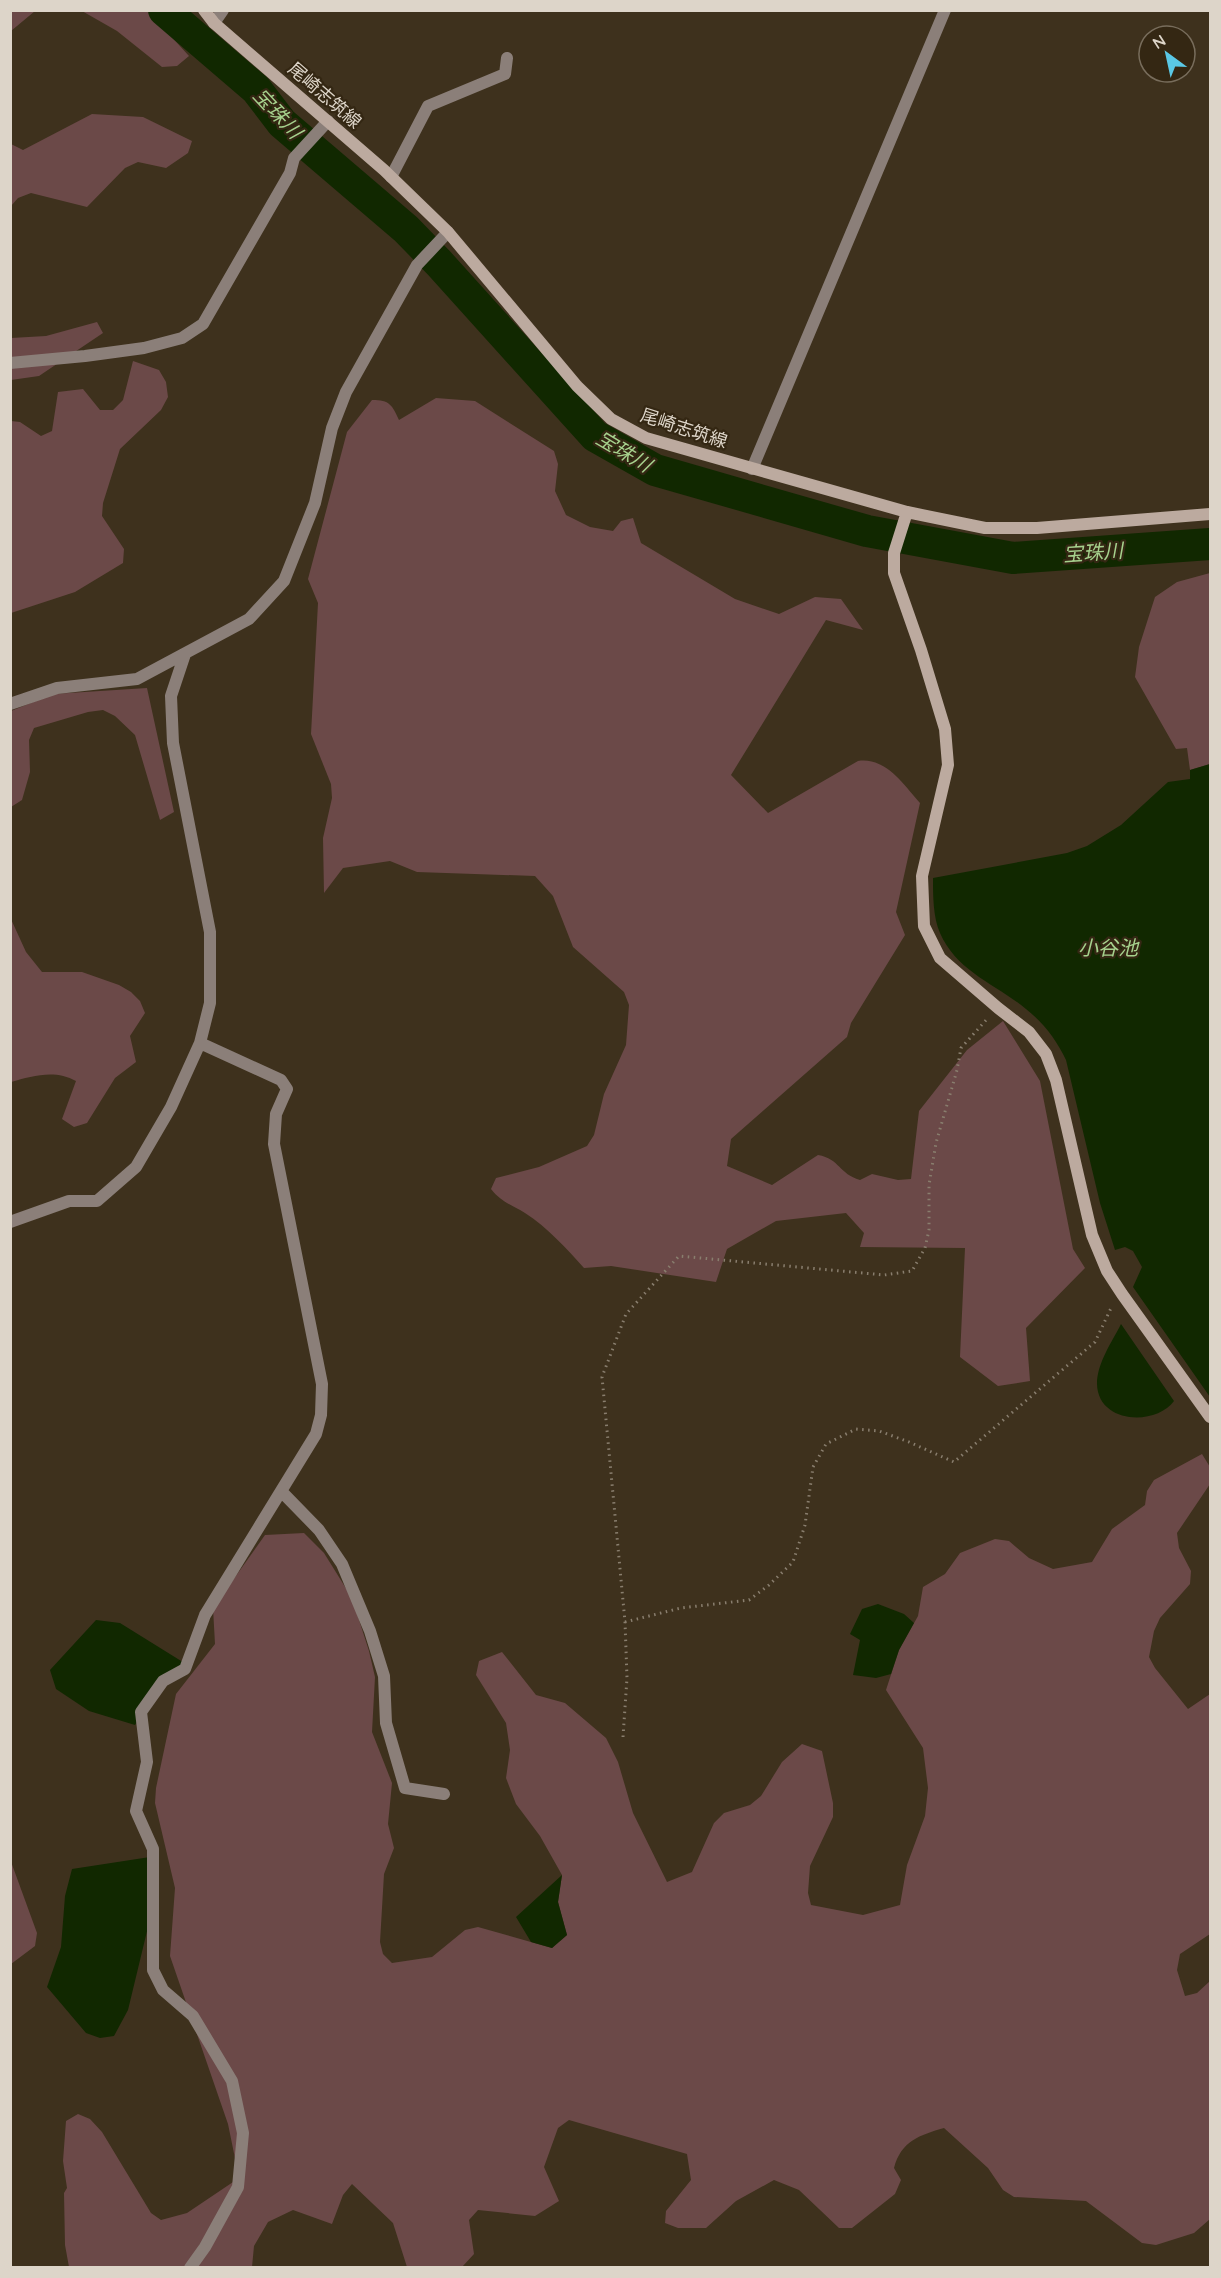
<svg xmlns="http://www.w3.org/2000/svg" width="1221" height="2278" viewBox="0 0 1221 2278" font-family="Quicksand,'Noto Sans JP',sans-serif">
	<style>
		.green { fill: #6b4948 }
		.water { fill: #112800 }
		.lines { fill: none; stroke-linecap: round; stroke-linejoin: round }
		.river { stroke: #112800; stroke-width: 32 }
		.path { stroke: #897e6e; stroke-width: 3; stroke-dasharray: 1.5 4.5; stroke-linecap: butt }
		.street { stroke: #8b7f79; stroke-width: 12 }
		.secondary { stroke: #bcaa9f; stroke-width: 12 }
		.labels { text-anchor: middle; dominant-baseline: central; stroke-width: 4.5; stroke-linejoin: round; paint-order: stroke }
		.street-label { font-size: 18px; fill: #ddd5c9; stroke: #342713 }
		.water-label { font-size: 20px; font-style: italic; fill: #a6d18d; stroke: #342713 }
	</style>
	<rect width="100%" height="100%" fill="#3e311d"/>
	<path class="green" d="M11,10H35V11L11,31Z
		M82,11H148L189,56L177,66L162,67L117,31Z
		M92,114L143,117L192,141L188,153L166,168L138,162L125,168L87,207L31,193L18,198L11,206V144L23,150Z
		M97,322L103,333L39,376L11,380V338L46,336Z
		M133,361L159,370L166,382L168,397L161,410L120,449L103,503L102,516L124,549L123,563L75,592L11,613V421L20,422L41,436L52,431L58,392L83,389L100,410H113L123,400Z
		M436,398L475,401L554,451L558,464L555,491L566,515L590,527L613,531L621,521L633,518L641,543L735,599L779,614L815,597L841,599L863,630L826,620L731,775L768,813L858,761C886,757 903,784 920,803L896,912L905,935L851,1023L847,1037L731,1139L727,1166L772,1185L818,1155C840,1159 839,1174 860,1180L872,1174L898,1180L911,1179L919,1111L967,1050L1003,1021L1040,1081L1073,1249L1085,1268L1026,1328L1030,1381L998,1386L960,1357L965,1248L860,1247L864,1233L846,1213L776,1221L727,1249L716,1282L611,1266L584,1268C566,1248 548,1228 525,1213C512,1205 501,1202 491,1189L496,1178L539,1167L587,1146L594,1135L604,1094L626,1045L629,1005L624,992L573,947L553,896L535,876L417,872L390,861L343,868L324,893L323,838L332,798L331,784L311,734L318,603L308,579L347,432L372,400C390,400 392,405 399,420Z
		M1210,573V764L1190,770L1187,748L1176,749L1135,677L1139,647L1155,597L1177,582Z
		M147,688L174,812L160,820L135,735L115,716L103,710L88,712L34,728L29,740L30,772L22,800L11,807V711L53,694Z
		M10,917L26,952L42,972H82L119,985L131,992L140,1001L145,1013L130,1036L136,1062L115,1078L87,1123L74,1127L62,1119L76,1081C55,1069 32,1076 11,1082Z
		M1202,1454L1210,1467V1484L1177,1533L1179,1548L1191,1571L1190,1584L1160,1618L1154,1631L1149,1657L1155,1668L1188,1709L1210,1694V1934L1180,1954L1177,1970L1185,1996L1197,1993L1210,1981V2219L1194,2233L1156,2245L1142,2243L1086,2201L1014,2197L1003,2190L988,2168L944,2128C920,2135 901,2141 894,2168L901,2180L895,2194L852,2228H839L799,2190L774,2180L736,2201L706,2228H678L665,2223L666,2211L691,2180L687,2154L569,2120L558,2128L544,2167L559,2201L535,2216L478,2210L469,2220L474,2254L462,2267H407L393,2223L352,2184L343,2195L332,2224L293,2210L268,2222L254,2246L252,2267H69L65,2245L64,2193L67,2188L63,2161L66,2121L78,2114L90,2119L102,2132L151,2213L161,2220L187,2213L239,2178L228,2124L170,1956L175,1888L155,1803L156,1788L176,1694L215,1644L213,1608L265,1535L304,1533L324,1553L352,1598L369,1651L375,1677L372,1732L392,1783L388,1824L394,1848L384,1874L380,1942L383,1954L392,1963L432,1957L465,1930L478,1927L552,1948L567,1935L558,1902L562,1875L540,1836L516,1804L506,1778L510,1750L506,1723L476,1675L479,1661L502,1652L536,1695L565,1703L606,1738L618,1762L633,1813L667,1882L692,1872L714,1823L724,1813L750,1805L761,1796L782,1762L802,1744L822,1751L833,1803V1817L810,1866L808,1893L811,1905L863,1915L900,1905L907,1865L925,1816L928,1788L923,1748L886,1690L899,1650L918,1616L923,1587L945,1574L960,1553L995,1539L1009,1541L1029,1558L1053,1569L1092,1562L1112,1529L1145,1505L1147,1491L1154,1480Z
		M10,1859L37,1933L35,1946L11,1964Z"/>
	<path class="water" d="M1210,764V1397L1133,1287L1142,1267L1133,1251L1125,1247L1115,1250L1100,1203L1066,1060C1057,1041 1044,1023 1026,1009C996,984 957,972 940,933C933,917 933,896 933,878L1067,853L1087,846L1121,825L1168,782L1190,779V770Z
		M1121,1324L1174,1401C1156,1426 1098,1424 1097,1384C1097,1363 1112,1342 1121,1324Z
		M878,1604L904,1614L914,1623L899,1650L891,1674L876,1678L853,1675L860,1640L850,1634L862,1609Z
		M96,1620L120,1623L186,1664L162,1679L135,1725L89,1711L56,1689L50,1670Z
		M150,1857L148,1927L128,2010L114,2036L100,2038L86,2033L47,1987L61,1947L65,1896L72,1869Z
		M562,1875L558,1902L567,1935L552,1948L531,1942L516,1917Z"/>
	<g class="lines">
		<path class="river" d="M164,10L256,89L282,123L406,229L439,263L595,436L655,470L867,531L1013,558L1210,544"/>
		<path class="path" d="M625,1622L681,1608L749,1600L769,1585L793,1562L805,1525L813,1467L826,1444L856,1429L879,1431L909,1442L954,1462L1095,1342L1112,1306
			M623,1737L627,1678L625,1622L602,1377L626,1314L679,1256L884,1275L912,1271L925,1248L929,1230V1185L936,1143L957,1070L961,1048L987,1019"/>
		<path class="street" d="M214,23L223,10
			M391,177L428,106L505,74L507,58
			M10,363L85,356L144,348L182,338L203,324L290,173L294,158L328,121
			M752,469L945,10
			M10,704L57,688L137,679L249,619L284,581L315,503L332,428L346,392L417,265L448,232
			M10,1222L69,1201H97L136,1167L171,1107L200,1043L210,1003V932L173,743L171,696L185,654
			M281,1491L319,1530L342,1564L370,1631L384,1676L386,1723L405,1788L444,1794
			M190,2268L205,2247L238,2187L243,2133L232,2081L193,2016L163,1990L153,1970V1849L136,1811L147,1762L141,1712L163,1681L185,1669L205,1615L316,1434L321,1415L322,1384L274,1144L276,1114L287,1089L281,1080L200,1043"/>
		<path class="secondary" d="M204,10L214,23L384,170L448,232L577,386L611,419L646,438L907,512L985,528H1037L1210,514
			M907,512L894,553V573L921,650L945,729L948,765L922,876L924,926L940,958L998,1008L1029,1032L1046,1054L1056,1080L1092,1235L1107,1271L1122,1294L1210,1417"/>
	</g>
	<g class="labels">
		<g class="street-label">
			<text transform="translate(325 95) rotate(41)">尾崎志筑線</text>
			<text transform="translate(684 428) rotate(18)">尾崎志筑線</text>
		</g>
		<g class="water-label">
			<text transform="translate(278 113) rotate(47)">宝珠川</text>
			<text transform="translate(624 451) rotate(31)">宝珠川</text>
			<text transform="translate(1093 552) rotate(-4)">宝珠川</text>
			<text x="1108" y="947">小谷池</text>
		</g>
	</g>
	<rect width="1221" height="2278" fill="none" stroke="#ddd5c9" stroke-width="24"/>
	<g transform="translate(1167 54) rotate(327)"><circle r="28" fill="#342713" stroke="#786d5c" stroke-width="1.5"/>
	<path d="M0-4.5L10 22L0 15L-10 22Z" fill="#5ac8e6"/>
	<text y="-9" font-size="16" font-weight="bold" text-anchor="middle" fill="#ddd5c9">N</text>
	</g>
</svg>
